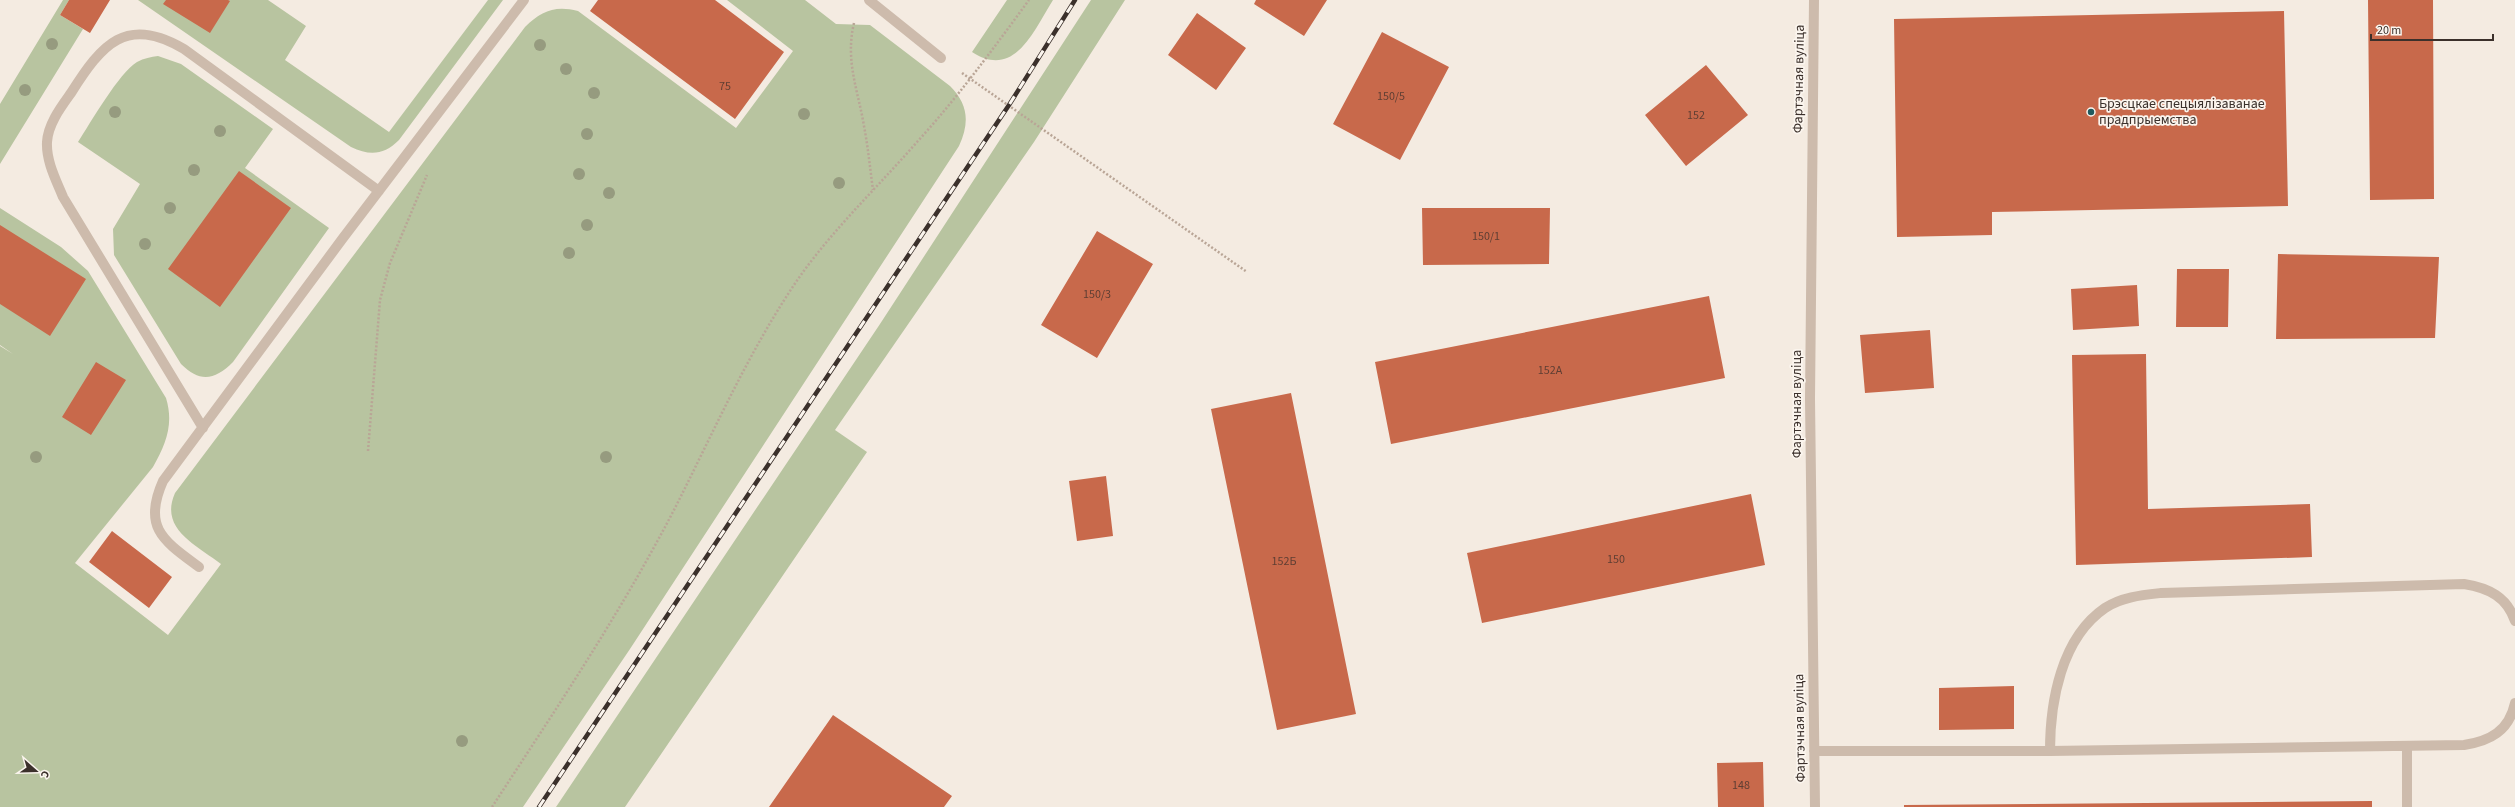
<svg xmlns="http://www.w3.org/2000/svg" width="2515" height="807" viewBox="0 0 2515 807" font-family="'Source Sans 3',sans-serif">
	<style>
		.green { fill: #b8c4a0 }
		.building { fill: #c8694b }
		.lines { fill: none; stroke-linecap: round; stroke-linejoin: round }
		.path { stroke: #b9a596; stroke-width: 2.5; stroke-dasharray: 2 2; stroke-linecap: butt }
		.minor { stroke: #cdbbac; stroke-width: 10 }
		.rail-casing { stroke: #3b302b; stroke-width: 4.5 }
		.rail { stroke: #fbf5ee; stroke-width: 3; stroke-dasharray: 9; stroke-linecap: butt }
		.tree { fill: #969b7f }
		.poi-dot { fill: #1f5a5e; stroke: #fbf5ee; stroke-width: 1.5 }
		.labels { text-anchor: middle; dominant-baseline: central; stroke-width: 3.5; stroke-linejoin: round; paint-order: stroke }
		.number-label { font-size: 12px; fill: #5e3e33 }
		.street-label { font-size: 14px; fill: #3b302b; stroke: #fbf5ee }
		.poi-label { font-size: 14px; fill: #3b302b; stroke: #fbf5ee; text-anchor: start }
	</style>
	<rect width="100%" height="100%" fill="#f4ebe1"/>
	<path class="green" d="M63,0H69L60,15L83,29L0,164V104Z
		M138,0H268L306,26L285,60L389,132L488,0H503L399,140C384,155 370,156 351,147Z
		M727,0H805L836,24L870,25L950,86C968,104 970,122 959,146L630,649L523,807H0V346L13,354L0,345V208L61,247L88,271L166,398C174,424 166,444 153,467L75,563L168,635L221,564C196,545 159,529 175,493L525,27C541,11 555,5 578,11L736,128L793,51Z
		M1007,0H1053C1034,30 1015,80 972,52Z
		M1091,0H1125L1034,142L835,430L867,452L625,807H556L880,324Z
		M158,56L181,64L273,129L245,168L329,228L233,362C215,380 200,383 181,364L114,255L113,229L140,184L78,142C91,122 119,73 137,62C144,58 151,57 158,56Z"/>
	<path class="building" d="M69,0H110L90,33L60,15Z
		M166,0H228L230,1L210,33L163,4Z
		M598,0H715L784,52L735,119L590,11Z
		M1256,0H1327L1304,36L1254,4Z
		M2368,0H2433L2434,199L2370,200Z
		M2284,11L2288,206L1992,212V235L1897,237L1894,19Z
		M1197,13L1246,48L1216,90L1168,55Z
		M1382,32L1449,67L1400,160L1333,124Z
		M1706,65L1748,115L1686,166L1645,115Z
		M239,171L291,208L220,307L168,269Z
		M1422,208H1550L1549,264L1423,265Z
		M0,225L86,279L50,336L0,304Z
		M1097,231L1153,264L1097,358L1041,325Z
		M2278,254L2439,257L2435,338L2276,339Z
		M2177,269H2229L2228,327H2176Z
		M2137,285L2139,326L2073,330L2071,289Z
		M1709,296L1725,378L1391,444L1375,362Z
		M1930,330L1934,388L1865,393L1860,335Z
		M2146,354L2148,509L2310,504L2312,557L2076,565L2072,355Z
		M96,362L126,380L91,435L62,417Z
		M1291,393L1356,714L1277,730L1211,409Z
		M1106,476L1113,536L1077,541L1069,481Z
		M1751,494L1765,565L1482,623L1467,553Z
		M112,531L172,577L149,608L89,562Z
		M2014,686V729L1939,730V688Z
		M833,715L952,796L944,807H769Z
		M1763,762L1764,807H1718L1717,763Z
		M2372,801V807H1904V805Z"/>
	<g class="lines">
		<path class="path" d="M854,23C845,61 858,90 864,126C868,147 870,168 873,190
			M962,73L1247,272
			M368,451L380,300L390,263L427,175
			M492,807C556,709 622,611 676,506C714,431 748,353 796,282C831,231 876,189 917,142C958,97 993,49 1029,0"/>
		<path class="minor" d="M869,0L941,58
			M1814,0L1810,399L1815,807
			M203,428L63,197C56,180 46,161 47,142C48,124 61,107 71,93C102,44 126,15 184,49L379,191
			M199,567C164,541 142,528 163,481L343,238L524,0
			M2407,746V807
			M1814,751H2050L2464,745C2490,741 2509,731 2515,703
			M2050,751C2050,702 2061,638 2105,608C2121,597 2142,595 2161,593L2464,584C2489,588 2507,597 2515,621"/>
		<g class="rail-casing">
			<path id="rail" d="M539,807L1009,105L1075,0"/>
		</g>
		<use href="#rail" class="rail"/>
	</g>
	<g class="tree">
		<circle cx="52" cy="44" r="6"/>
		<circle cx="540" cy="45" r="6"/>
		<circle cx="566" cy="69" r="6"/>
		<circle cx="25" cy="90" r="6"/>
		<circle cx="594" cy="93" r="6"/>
		<circle cx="115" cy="112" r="6"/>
		<circle cx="804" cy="114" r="6"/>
		<circle cx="220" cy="131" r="6"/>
		<circle cx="587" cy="134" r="6"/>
		<circle cx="194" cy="170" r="6"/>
		<circle cx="579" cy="174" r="6"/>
		<circle cx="839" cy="183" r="6"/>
		<circle cx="609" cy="193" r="6"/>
		<circle cx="170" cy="208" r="6"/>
		<circle cx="587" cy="225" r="6"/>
		<circle cx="145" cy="244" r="6"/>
		<circle cx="569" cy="253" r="6"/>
		<circle cx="36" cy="457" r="6"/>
		<circle cx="606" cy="457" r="6"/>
		<circle cx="462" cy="741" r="6"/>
	</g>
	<circle class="poi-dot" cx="2091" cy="112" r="4"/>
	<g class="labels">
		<g class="number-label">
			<text x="725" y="86">75</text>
			<text x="1391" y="96">150/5</text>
			<text x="1696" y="115">152</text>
			<text x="1486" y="236">150/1</text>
			<text x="1097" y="294">150/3</text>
			<text x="1550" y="370">152А</text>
			<text x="1616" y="559">150</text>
			<text x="1284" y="561">152Б</text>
			<text x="1741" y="785">148</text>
		</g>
		<g class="street-label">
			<text transform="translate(1799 79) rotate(-89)">Фартэчная вуліца</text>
			<text transform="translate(1797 404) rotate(-90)">Фартэчная вуліца</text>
			<text transform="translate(1800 728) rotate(-91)">Фартэчная вуліца</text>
		</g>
		<g class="poi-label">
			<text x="2099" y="104">Брэсцкае спецыялізаванае<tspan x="2099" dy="16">прадпрыемства</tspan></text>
		</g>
	</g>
	<g transform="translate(36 771) rotate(110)" stroke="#fbf5ee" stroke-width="3" paint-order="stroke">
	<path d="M0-3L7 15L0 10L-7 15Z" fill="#3b302b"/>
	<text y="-6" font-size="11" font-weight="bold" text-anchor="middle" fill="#3b302b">С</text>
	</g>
	<path d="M2371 34v6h122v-6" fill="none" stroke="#3b302b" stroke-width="2"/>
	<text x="2377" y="34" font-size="12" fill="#3b302b" stroke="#fbf5ee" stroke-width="3" paint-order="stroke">20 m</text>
</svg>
